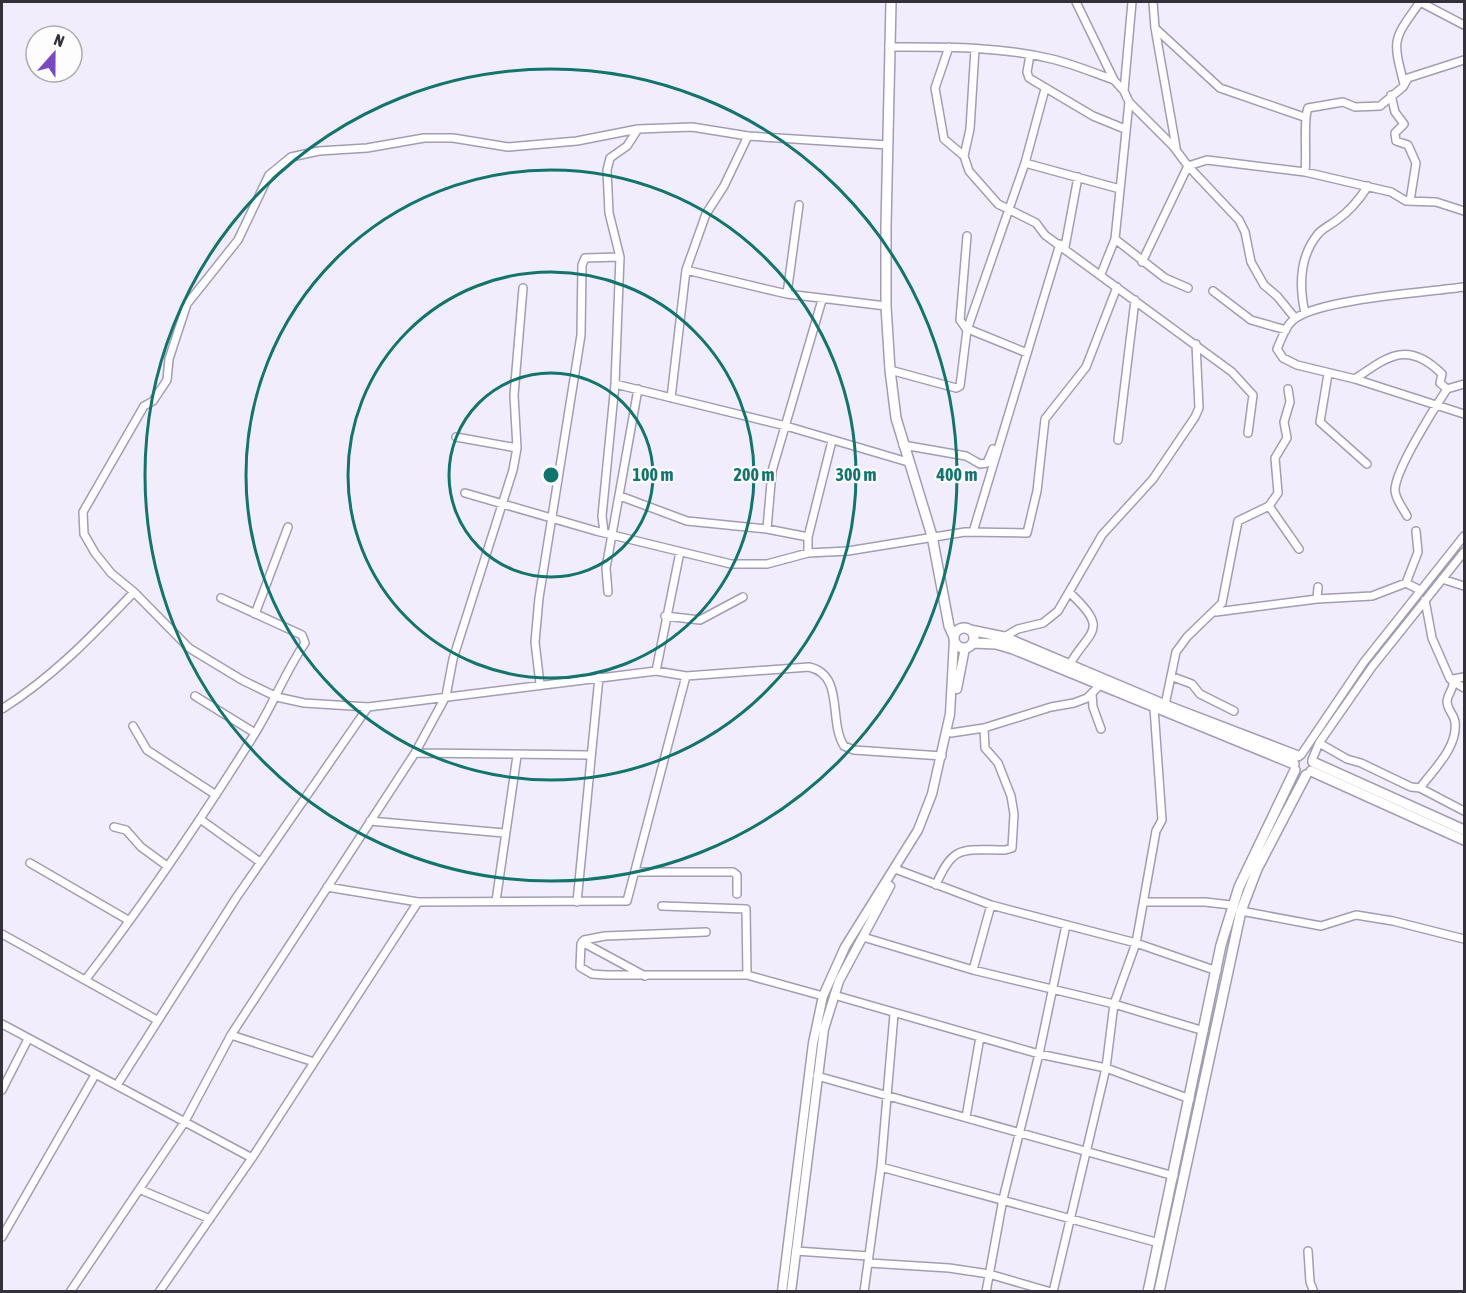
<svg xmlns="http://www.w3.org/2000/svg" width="1466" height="1293" viewBox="0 0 1466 1293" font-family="'Asap Condensed',sans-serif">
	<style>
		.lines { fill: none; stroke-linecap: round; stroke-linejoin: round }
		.minor-casing { stroke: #a39cb4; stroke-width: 10 }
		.tertiary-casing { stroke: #a39cb4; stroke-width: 11 }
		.secondary-casing { stroke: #a39cb4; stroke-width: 12 }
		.minor { stroke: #fff; stroke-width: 7 }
		.tertiary { stroke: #fff; stroke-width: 8 }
		.secondary { stroke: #fff; stroke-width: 9 }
		.ring { fill: none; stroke: #0f766e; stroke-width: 3 }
		.centre { fill: #0f766e; stroke: #fdfdfd; stroke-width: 3 }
		.ring-label { font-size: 18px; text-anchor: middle; font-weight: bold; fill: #0f766e; stroke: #fdfdfd; stroke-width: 4.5; stroke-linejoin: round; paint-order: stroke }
	</style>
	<rect width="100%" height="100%" fill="#f2edfd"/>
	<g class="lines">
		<g class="minor-casing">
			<path id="minor" d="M1076,2L1114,80L1124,91L1129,102L1173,146L1188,166L1239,220L1245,232L1251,262L1264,285L1277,296L1295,318
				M1153,2L1155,28L1176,147
				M1155,28L1220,88L1304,117
				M889,47C943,47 999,46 1052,59C1073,64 1094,73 1114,80
				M949,47L935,88L944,139L964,156L969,171L998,204L1036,223L1045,235L1232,372L1253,395L1248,433
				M1030,55L1027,72L1029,78L1093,116L1125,129
				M1404,84C1392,38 1393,40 1420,2L1464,25
				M1124,91L1132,2
				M1391,95L1395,112L1404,124L1395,133L1396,141L1408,145L1416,163L1410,201
				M888,145L748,136L692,127L638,129L577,141L508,147L453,138H424L367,148L319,151L291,157L269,175L238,240L187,304L169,359L167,380L153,401L144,406L83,512L84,534L95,553L111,573L134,592L189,648L242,680L277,697L304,703L368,707L656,671L686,676L809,667C845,675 828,721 844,746L854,750L942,756
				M964,156L970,129L975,49
				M1025,163L1120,189
				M1305,172C1307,155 1303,119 1308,108L1343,102L1355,107L1380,106L1403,87L1408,78L1464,60
				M967,236L960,320L967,330
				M1115,239L1165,278L1188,288
				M1065,247L1078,177
				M1142,262L1188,166L1207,160L1305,172L1391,192L1406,201L1436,202L1464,211
				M686,270L787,294L886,306
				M1101,274L1115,239L1129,102
				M1464,287C1428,292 1323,299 1296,318C1286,324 1282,338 1277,349L1283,358L1297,365L1355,379L1464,414
				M1213,291L1251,320L1286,330
				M787,294L799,205
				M1305,313C1299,286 1299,257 1318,234C1323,228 1331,225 1337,220C1350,211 1359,200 1368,186
				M968,329L1027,353
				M890,370L956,388L960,386L967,330L1025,163L1045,89
				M1328,374L1320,422L1367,464
				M1355,379C1388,356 1408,340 1442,374L1440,383L1447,389
				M615,384L786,426L908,462
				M671,398L686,270L706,214L724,186L748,136
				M456,437L517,448
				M1118,440L1135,300
				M903,445L966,456L980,464L987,463L993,449
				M465,493L596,531L731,564H767L808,553L848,551L965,532L1027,533L1037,491L1045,419L1086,367L1117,287
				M620,496L687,521L767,529L808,537
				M1269,506L1299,549
				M1407,516C1403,508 1395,499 1395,490C1395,470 1435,407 1447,389L1464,384
				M767,529L772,471L822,300
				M604,532L602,516L615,384L620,257L609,213L607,170L610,158L627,146L638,129
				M973,532L1060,244
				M808,553V537L832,441
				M1442,579L1464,586
				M1406,583L1418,552L1416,531
				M608,592L606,568L638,389
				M1317,599L1318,587
				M1425,600L1432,638L1450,679L1464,688
				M1216,612L1317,599L1372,596L1406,583L1420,590
				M255,614L288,527
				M665,616L700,620L743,597
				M1004,637L1018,629L1043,623L1058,611L1102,535L1153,479L1195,417L1199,408L1196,344
				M1070,664C1089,630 1111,631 1070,593
				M656,671L680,552
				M1173,677L1192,684L1200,694L1234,711
				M1453,679L1464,677
				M540,684L535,642L539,598L581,335L582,265L585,258L620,257
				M1092,694L1093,707L1101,729
				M195,696L255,733
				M1165,705L1176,652L1187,637L1222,603L1238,521L1269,506L1278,493L1275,458L1287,438L1284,422L1290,402L1288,389
				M2,709C53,677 93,635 134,592
				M133,726L147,750L216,795
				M951,733L984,728L1051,707L1074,703L1087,698L1100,685
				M1319,743L1347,759L1361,763L1411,787L1420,788L1464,811
				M415,753L589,755
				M1301,755L1364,662L1464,536
				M1312,760L1319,743L1372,667L1464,552
				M1420,788C1434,769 1458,747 1455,722C1454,714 1447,710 1447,701C1448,692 1455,689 1453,679
				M200,819L260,862
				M370,821L504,833
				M114,827L126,830L141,847L167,866
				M30,863L128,920
				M898,870L991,905L1136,943L1217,971
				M635,872H733L737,875V894
				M936,885C953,844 963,850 1005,850L1012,848L1014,814L1011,796L998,763L985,748L984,728
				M327,887L418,902L627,901L686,676
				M496,901L517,756
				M577,902L599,677
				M1144,902H1205L1231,905
				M662,906L746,909L747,975L823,996
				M1241,911L1321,926L1356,915L1393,921L1464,939
				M706,932L605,936L584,940L581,944L580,967L592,974L606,975H747
				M2,934L157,1020
				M863,937L973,970L1114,1004L1204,1031
				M582,942L645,976
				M973,970L991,905
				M86,979C146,901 202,818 254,735C273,705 285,672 305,643L302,635L221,598
				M834,995L1039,1054L1106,1068L1190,1099
				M2,1024L252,1158
				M231,1035L314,1062
				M817,1076L1174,1176
				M117,1085L236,898L368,707
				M2,1090L28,1039
				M966,1117L980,1037
				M881,1167L1159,1243
				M141,1190L210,1219
				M2,1237L95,1075
				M796,1251L868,1256
				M1308,1251L1310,1282L1314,1292
				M869,1263L949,1268L989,1274L1051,1292
				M70,1292L184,1123L231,1035L415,753L446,696L453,659L513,470L517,448L514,395L523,288
				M159,1292L252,1158L418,902
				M864,1292L881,1167L894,1014
				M986,1292L1003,1199L1039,1054L1066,925
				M1053,1292L1106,1068L1114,1004L1136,943L1156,831L1162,820L1154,708"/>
		</g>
		<g class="tertiary-casing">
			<path id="tertiary" d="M957,689L965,648
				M782,1292L813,1043L823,996L845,947L918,830L932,794L950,714L954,640
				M791,1292L824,1029L839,981L890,886"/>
		</g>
		<g class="secondary-casing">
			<path id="secondary" d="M891,2L886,226V306L890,370L896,418L932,536L949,626L954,637
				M954 638a10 10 0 1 1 20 0a10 10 0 1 1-20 0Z
				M970,630L1004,637L1165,705L1298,756
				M973,643L996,644L1013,649L1294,764
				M1313,762L1464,830
				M1311,771L1464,840
				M1148,1292L1221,945L1239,887L1295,770
				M1159,1292L1241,911L1257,869L1306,775"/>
		</g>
		<use href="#minor" class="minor"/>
		<use href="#tertiary" class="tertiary"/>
		<use href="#secondary" class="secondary"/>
	</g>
	<g class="ring">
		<circle cx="551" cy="475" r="102"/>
		<circle cx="551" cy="475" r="203"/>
		<circle cx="551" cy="475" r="305"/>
		<circle cx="551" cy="475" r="406"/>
	</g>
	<circle cx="551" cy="475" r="9" class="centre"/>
	<g class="ring-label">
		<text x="653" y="481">100 m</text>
		<text x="754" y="481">200 m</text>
		<text x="856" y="481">300 m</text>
		<text x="957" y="481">400 m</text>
	</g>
	<rect width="1466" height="1293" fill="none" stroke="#33303a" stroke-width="6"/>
	<g transform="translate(54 54) rotate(21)"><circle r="28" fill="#fdfdfd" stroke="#acabaf" stroke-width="1.5"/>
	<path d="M0-4.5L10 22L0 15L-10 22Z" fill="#7849c2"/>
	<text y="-9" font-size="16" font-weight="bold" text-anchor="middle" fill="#33303a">N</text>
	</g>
</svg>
